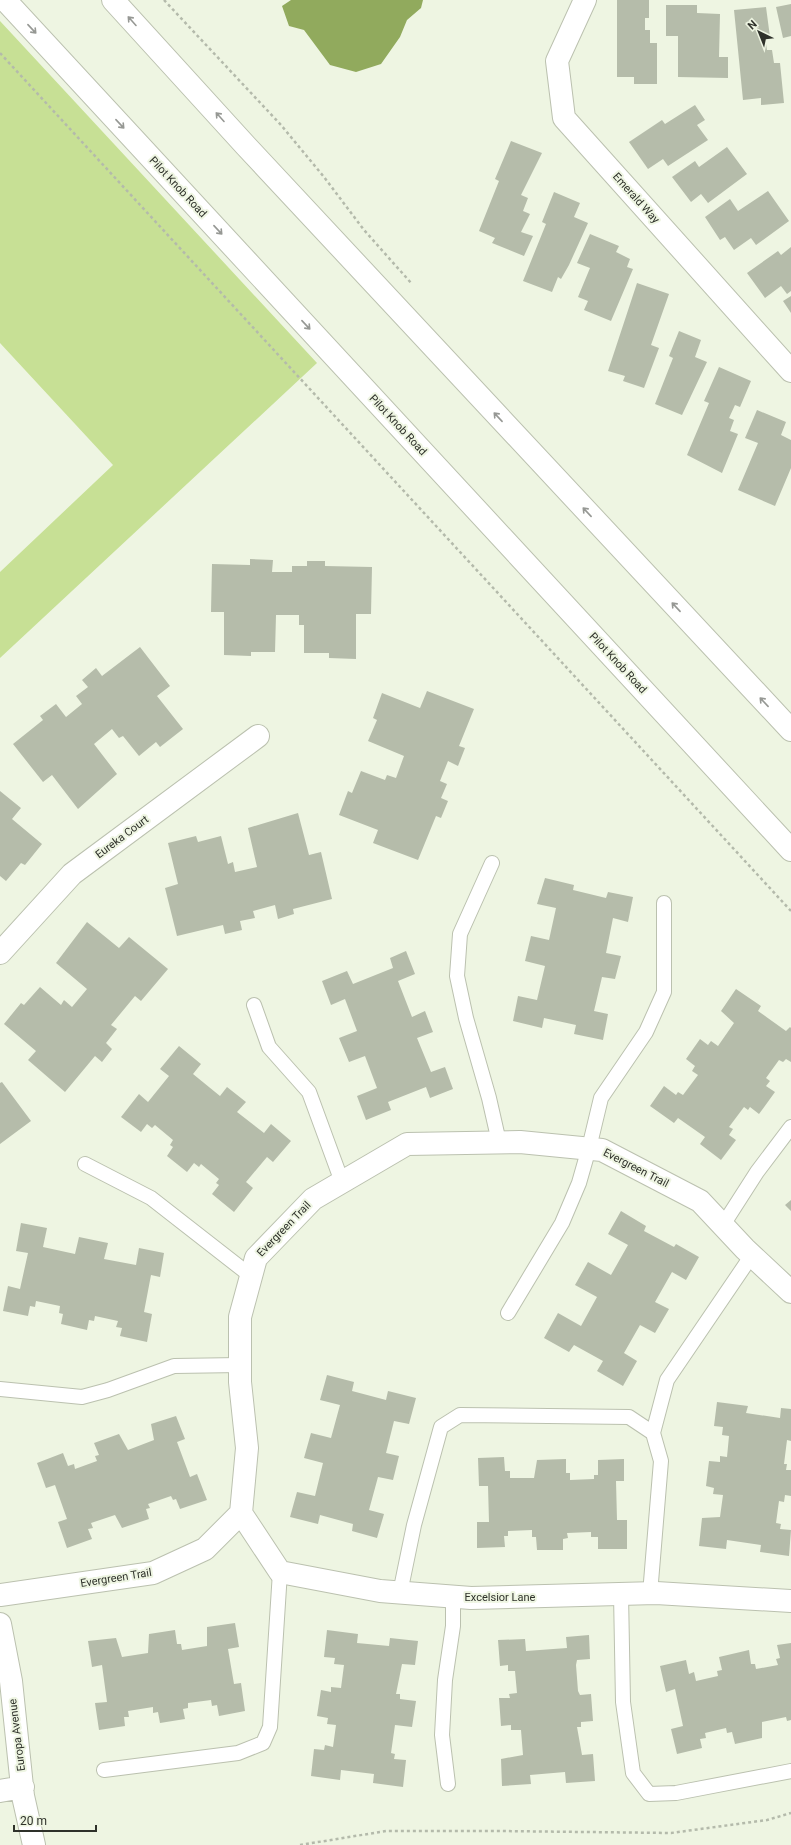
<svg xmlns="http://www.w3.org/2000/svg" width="791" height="1845" viewBox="0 0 791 1845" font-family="Roboto,sans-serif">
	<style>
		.green { fill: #c7e095 }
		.water { fill: #91aa5d }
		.building { fill: #b5bcaa }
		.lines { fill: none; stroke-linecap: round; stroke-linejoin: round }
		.service-casing { stroke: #bbc1af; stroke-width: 16 }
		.minor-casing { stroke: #bbc1af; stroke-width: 24 }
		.secondary-casing { stroke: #bbc1af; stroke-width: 24 }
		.path { stroke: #b4baab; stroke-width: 2.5; stroke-dasharray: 3 3; stroke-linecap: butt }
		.service { stroke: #fff; stroke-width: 14 }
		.minor { stroke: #fff; stroke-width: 22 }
		.secondary { stroke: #fff; stroke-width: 22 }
		.oneway { stroke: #969894 }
		.labels { text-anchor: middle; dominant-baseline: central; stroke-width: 4; stroke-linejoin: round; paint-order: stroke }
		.street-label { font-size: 11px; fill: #2e312a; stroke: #eef5e2 }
	</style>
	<rect width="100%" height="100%" fill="#eef5e2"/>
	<path class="green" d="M0,21L317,363L0,658V572L113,465L0,343Z"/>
	<path class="water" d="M291,0H423L421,8L407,20L400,37L381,64L356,72L330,65L304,30L289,26L282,6Z"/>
	<path class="building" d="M617,0H649V18H645V30H650V43H657V84H634V77H617Z
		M791,4V36L783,38L776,7Z
		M666,5H697V13L720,14L719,57H728V78L678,77V36H666Z
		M766,7L770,37H765L767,50H772L774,63H780L784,103L761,105V98L743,100L734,10Z
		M695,105L705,120L697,125L708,140L668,166L663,159L648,169L629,142L662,120L665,124Z
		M511,141L542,153L521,195L528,198L523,211L530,214L521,232L533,236L524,256L492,243L495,238L479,231L499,181L495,179Z
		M727,147L747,174L708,203L701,194L691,202L672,177L695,161L699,167Z
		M768,191L789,221L756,245L751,238L734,250L725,237L720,240L705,217L730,199L738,211Z
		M554,192L580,203L574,217L588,223L569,265L561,279L558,277L552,292L523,281L546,224L542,222Z
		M590,234L619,246L616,252L630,259L627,267L633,269L611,321L584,310L588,301L578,297L590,268L577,263Z
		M791,247V291L787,294L781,286L765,298L747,273L778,251L781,255Z
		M637,283L669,294L651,345L659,348L644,388L623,381L625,376L608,371Z
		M791,296V313L783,301Z
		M679,331L701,340L695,357L707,362L682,415L655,404L673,358L669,356Z
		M719,367L751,381L740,407L735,405L729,418L734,420L730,431L738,434L722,473L687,455L709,403L704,401Z
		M757,410L786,422L781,435L791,440V468L775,506L738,490L758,443L745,438Z
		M250,559L273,560L272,572H292V566H307V561H325V566L372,567L371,614H356V659L329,658V653H304V625H299V615H276L275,652H251V656L224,655V612H211L212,564L250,565Z
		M140,647L170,686L157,696L183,729L160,747L156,742L139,756L123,736L119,738L112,729L94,744L117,774L78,809L52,775L43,782L13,744L43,720L40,716L56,704L66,717L82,704L76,696L88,687L82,680L96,668L102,676Z
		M427,691L474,709L459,746L465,748L458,766L448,761L440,781L447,784L441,798L448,801L441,818L436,816L418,860L373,843L378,830L339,815L348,791L352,793L361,771L385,780L387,775L396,778L404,756L368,741L377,720L373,718L382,693L420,708Z
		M0,791L21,808L12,819L42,844L25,865L21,863L6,881L0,876Z
		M298,813L309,855L321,852L332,899L293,909L294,914L278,919L275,905L253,911L255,918L240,921L242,930L225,934L223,925L177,936L165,888L178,884L168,843L196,836L198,842L221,836L228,864L233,862L235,872L257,867L248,828Z
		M545,878L574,885L573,890L606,898L608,892L633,897L628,922L613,918L606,953L621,956L615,979L602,977L594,1011L608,1014L603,1040L574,1034L576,1025L544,1018L542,1028L513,1021L518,996L537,1000L545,966L525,961L531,936L549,940L556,908L537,904Z
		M87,922L119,948L129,937L168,969L141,1001L135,996L111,1025L117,1029L106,1043L112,1049L102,1062L95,1056L65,1092L28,1060L36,1051L4,1024L21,1003L24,1005L40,987L61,1005L64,1000L72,1007L87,989L56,963Z
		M406,951L415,974L398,981L412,1017L425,1011L433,1032L417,1038L431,1072L445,1067L453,1089L430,1098L426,1087L388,1102L391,1110L366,1120L357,1096L377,1088L365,1056L349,1062L339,1038L357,1031L345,999L331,1005L322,981L347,971L353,984L393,968L390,958Z
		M736,989L761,1006L758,1011L786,1031L790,1027L791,1028V1062L786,1059L783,1062L779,1060L766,1078L770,1081L766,1086L775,1092L759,1114L750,1107L748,1110L744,1107L729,1127L733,1129L729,1135L736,1140L721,1160L700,1144L705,1137L678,1118L674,1123L650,1106L664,1086L676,1095L678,1092L683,1095L698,1075L692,1071L695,1066L686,1059L700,1039L708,1045L711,1041L718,1046L734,1023L721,1011Z
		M179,1046L201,1064L193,1074L220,1096L227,1087L246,1102L237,1112L264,1133L271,1124L291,1141L273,1162L267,1157L246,1182L253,1188L234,1212L212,1194L219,1185L216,1183L219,1179L201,1164L199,1167L194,1163L187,1172L167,1156L173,1147L170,1145L173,1140L155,1125L152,1128L147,1124L141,1132L121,1117L139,1094L148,1102L169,1076L160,1069Z
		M2,1082L31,1121L0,1144V1083Z
		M791,1200V1211L785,1205Z
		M621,1211L646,1226L644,1231L674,1247L676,1244L699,1257L686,1280L672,1272L655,1302L669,1309L655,1333L640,1325L624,1353L637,1361L623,1386L597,1371L603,1361L574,1345L569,1352L544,1338L558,1313L581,1326L597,1297L575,1285L588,1262L611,1275L628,1245L608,1234Z
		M21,1223L47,1228L43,1247L75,1254L79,1237L108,1243L104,1259L136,1265L139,1248L164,1253L160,1277L151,1275L144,1312L152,1314L147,1342L120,1336L122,1328L116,1327L118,1321L95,1316L94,1321L89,1320L87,1330L61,1324L63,1314L59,1313L60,1306L36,1301L35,1307L30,1306L28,1316L3,1311L8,1286L20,1289L28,1253L16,1251Z
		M327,1375L354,1382L352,1391L386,1400L388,1391L416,1398L409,1424L394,1421L386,1453L399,1456L393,1480L378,1477L369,1510L384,1514L377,1538L352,1531L353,1524L320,1515L318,1524L290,1517L297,1492L315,1496L323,1463L304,1458L311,1433L331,1438L340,1405L320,1400Z
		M717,1402L748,1406L746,1413L780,1418L781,1408L791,1409V1441L787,1440L784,1464H787L786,1470H791V1496L785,1495L784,1502L779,1501L776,1523L781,1524L780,1529L791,1530L789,1556L760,1552L761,1545L727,1540L726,1549L699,1546L702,1518L720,1517L723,1495L713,1494L714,1488L706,1486L709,1461L720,1462V1456L727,1457L729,1436L722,1435L723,1427L714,1426Z
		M176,1416L185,1439L177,1442L190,1477L197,1474L207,1500L180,1509L176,1499L173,1500L171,1496L148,1504L150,1508L146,1509L149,1519L122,1528L115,1515L91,1523L93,1528L88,1529L92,1539L67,1548L58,1522L67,1519L55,1485L46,1488L37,1463L63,1453L68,1466L74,1464L75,1469L97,1461L95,1456L99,1455L94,1443L119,1434L128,1450L154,1440L151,1424Z
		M504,1457L505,1471H510V1478H534L537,1460L566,1459V1473H570V1480L594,1479V1475H598V1460L624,1459V1481H616L617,1520H627V1549H598V1537H591V1532L567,1533L568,1538L563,1539V1550H537L536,1537H532V1530L508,1531V1536H504L505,1547L477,1548V1522H489L488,1486H479L478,1458Z
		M235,1623L239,1647L228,1649L234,1684L241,1683L245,1711L219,1716L217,1705L212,1706L211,1700L188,1703V1708L183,1709L185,1719L160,1723L158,1712L153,1713V1707L128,1711L129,1717H124L125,1726L99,1730L95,1703L107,1702L102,1665L92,1667L88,1641L116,1638L122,1657L148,1653L149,1634L175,1630L177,1644H181L182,1650L207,1646V1627Z
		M327,1630L358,1634L357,1643L389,1646L390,1638L418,1641L415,1665L402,1664L396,1694H400V1699L416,1701L412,1727L395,1725L391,1753L395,1754L394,1759L406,1760L403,1787L373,1783L374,1774L341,1770L340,1780L311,1776L314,1749L324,1750L325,1745L333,1747L336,1725L327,1724L328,1718L317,1716L321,1690L331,1692V1687L341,1688L344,1665L334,1664L335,1658L324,1657Z
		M589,1635L590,1659L577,1660L576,1665L578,1691L580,1695L591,1694L593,1721L581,1722V1727H577L582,1755L593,1754L595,1781L566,1783L565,1772L530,1775L531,1784L502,1786L501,1759L523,1755L521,1730H511V1725L501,1726L499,1698H510L509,1694L517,1693L515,1671H508V1665L500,1666L498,1640L525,1639L526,1651L567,1648L566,1637Z
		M791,1643V1720L787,1721L786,1717L762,1722V1738L735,1744L732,1732L727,1733L726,1728L705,1733L706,1738L700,1739L702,1748L677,1754L671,1729L683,1726L675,1689L666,1692L660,1666L686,1660L689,1674L694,1672L696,1681L718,1676L717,1671L722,1670L719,1657L749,1650L751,1664H755L756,1669L778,1665L776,1659L780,1658L777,1645Z"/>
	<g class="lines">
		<g class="service-casing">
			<path id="service" d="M492,863L460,934L457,976L466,1018L489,1098L499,1142
				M254,1005L269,1047L309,1092L342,1182
				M85,1164L151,1198L251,1276
				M723,1225L757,1172L791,1127
				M508,1313L562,1223L579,1183L589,1148L601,1098L646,1032L664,992V903
				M0,1389L82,1397L108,1390L174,1366L240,1365
				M653,1433L667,1380L752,1255
				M400,1593L414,1525L441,1427L460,1415L629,1417L653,1433L661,1461L650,1594
				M621,1594L623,1702L633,1773L649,1794L676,1793L791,1771
				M104,1770L238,1753L263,1743L270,1727L280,1572
				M448,1784L442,1735L445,1680L453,1626V1597"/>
		</g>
		<g class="minor-casing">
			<path id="minor" d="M585,0L557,61L564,118L791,371
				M0,953L72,874L258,736
				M241,1513L280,1572L380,1591L471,1598L656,1593L791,1601
				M0,1595L153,1573L205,1549L241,1513L247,1448L240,1382V1317L256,1258L313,1199L407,1144L520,1142L602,1150L700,1201L745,1249L791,1292
				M0,1624L11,1681L23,1796L34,1845
				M0,1791L23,1787"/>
		</g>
		<g class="secondary-casing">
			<path id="secondary" d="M5,0L791,850
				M113,0L246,146L791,730"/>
		</g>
		<path class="path" d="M164,0L281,125L324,177L364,230L412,284
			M0,53L791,911
			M300,1845L386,1831H500L671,1833L767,1820L791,1813"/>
		<use href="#service" class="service"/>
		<use href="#minor" class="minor"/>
		<use href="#secondary" class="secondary"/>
	</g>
	<defs><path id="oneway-shaft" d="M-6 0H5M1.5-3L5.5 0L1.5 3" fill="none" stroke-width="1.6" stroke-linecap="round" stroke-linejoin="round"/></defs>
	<g class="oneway">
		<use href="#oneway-shaft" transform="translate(132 21) rotate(-132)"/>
		<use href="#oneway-shaft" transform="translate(32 29) rotate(47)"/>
		<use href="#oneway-shaft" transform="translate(220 117) rotate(-132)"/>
		<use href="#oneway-shaft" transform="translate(120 124) rotate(47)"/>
		<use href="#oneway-shaft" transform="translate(218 230) rotate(47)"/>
		<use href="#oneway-shaft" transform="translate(306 325) rotate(47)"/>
		<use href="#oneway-shaft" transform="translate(498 417) rotate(-133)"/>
		<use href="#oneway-shaft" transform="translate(587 512) rotate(-133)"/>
		<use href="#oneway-shaft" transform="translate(676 607) rotate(-133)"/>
		<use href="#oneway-shaft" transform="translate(764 702) rotate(-133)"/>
	</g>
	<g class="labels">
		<g class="street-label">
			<text transform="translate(178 187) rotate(47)">Pilot Knob Road</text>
			<text transform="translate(636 198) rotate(48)">Emerald Way</text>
			<text transform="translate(398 425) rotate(47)">Pilot Knob Road</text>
			<text transform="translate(618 663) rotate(47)">Pilot Knob Road</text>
			<text transform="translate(122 837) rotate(-37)">Eureka Court</text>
			<text transform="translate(636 1168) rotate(27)">Evergreen Trail</text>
			<text transform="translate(284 1229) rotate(-46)">Evergreen Trail</text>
			<text transform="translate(116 1578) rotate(-9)">Evergreen Trail</text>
			<text x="500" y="1597">Excelsior Lane</text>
			<text transform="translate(17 1735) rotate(-97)">Europa Avenue</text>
		</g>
	</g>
	<g transform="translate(759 32) rotate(317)" stroke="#eef5e2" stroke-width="3" paint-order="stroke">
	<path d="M0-3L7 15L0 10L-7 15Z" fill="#2e312a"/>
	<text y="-6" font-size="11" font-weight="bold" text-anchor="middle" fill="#2e312a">N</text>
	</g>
	<path d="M14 1825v6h82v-6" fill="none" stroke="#2e312a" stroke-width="2"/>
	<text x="20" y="1825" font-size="12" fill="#2e312a" stroke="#eef5e2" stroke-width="3" paint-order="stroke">20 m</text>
</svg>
